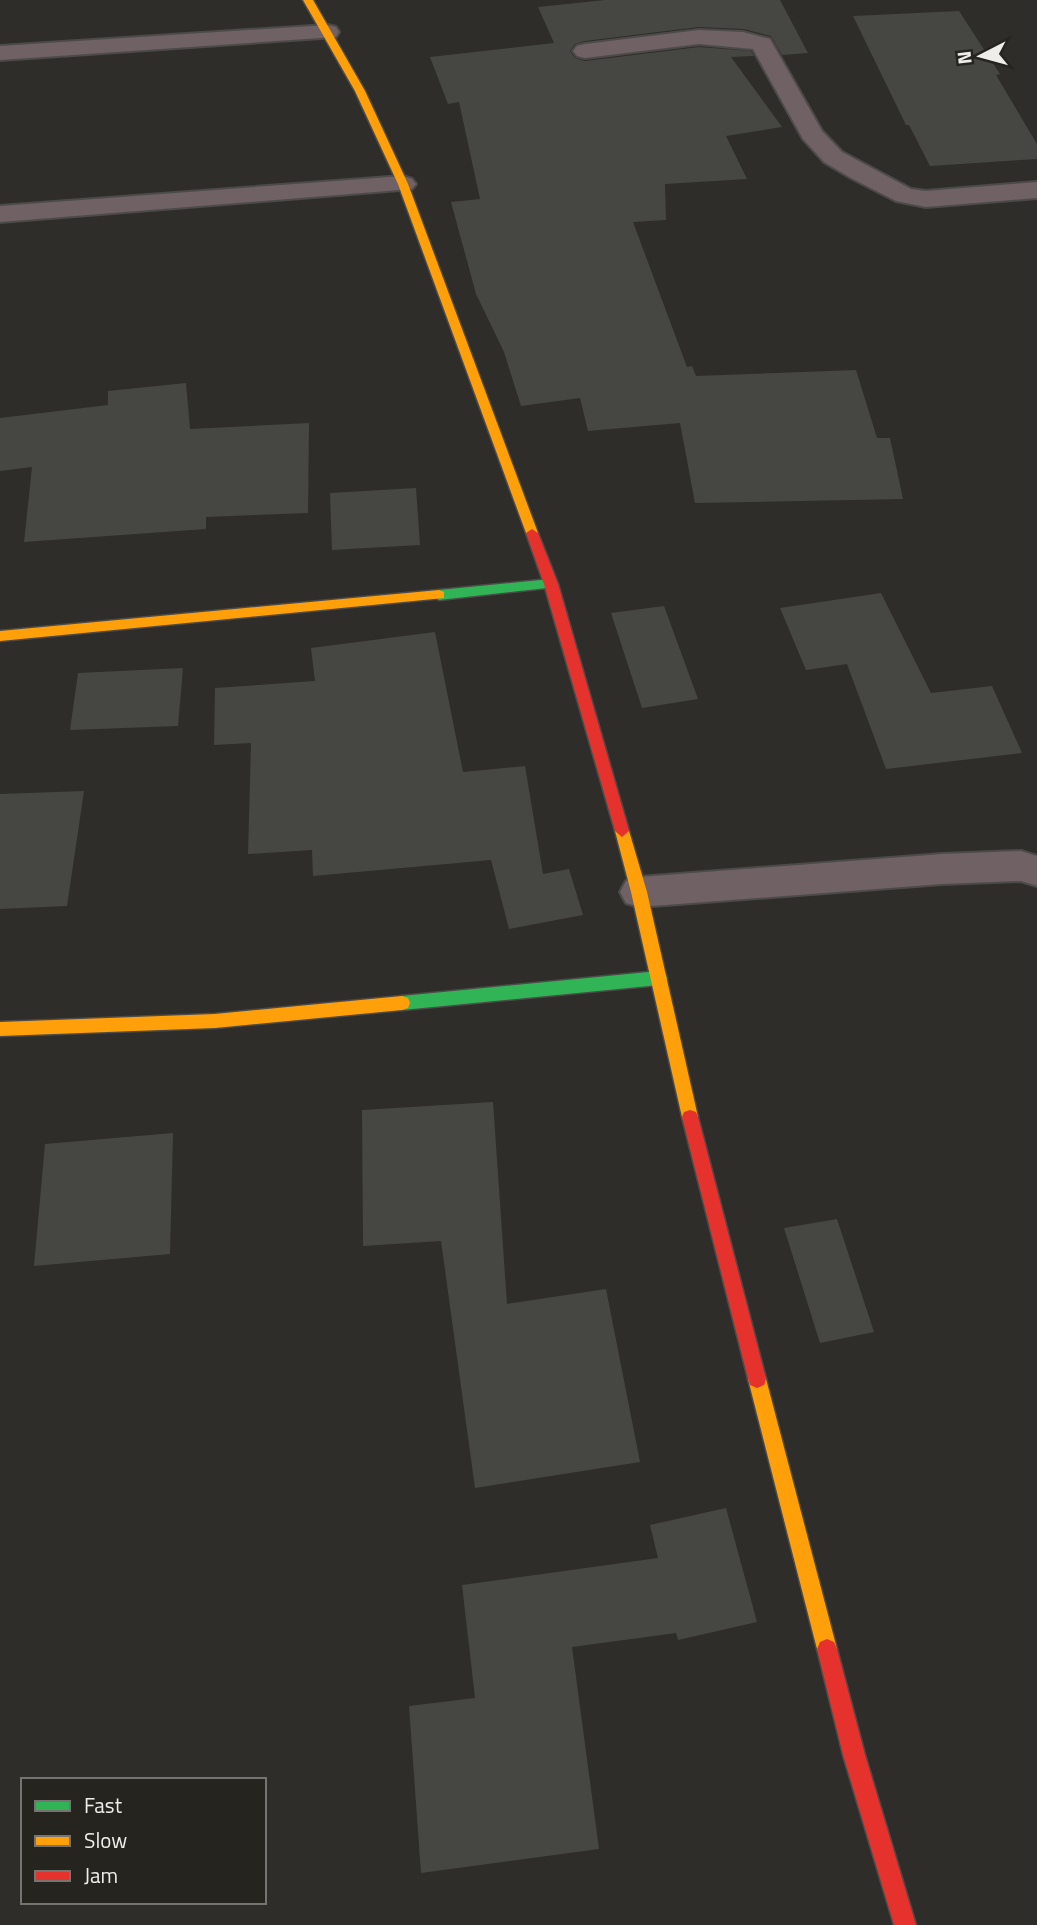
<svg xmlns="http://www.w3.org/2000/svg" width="1037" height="1925" viewBox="0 0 1037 1925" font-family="'Titillium Web',sans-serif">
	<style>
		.building { fill: #464643 }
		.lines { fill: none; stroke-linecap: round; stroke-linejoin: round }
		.street-casing { stroke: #4c4b49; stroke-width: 4 }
		.fast-casing { stroke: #4c4b49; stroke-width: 3 }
		.slow-casing { stroke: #4c4b49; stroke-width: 3 }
		.jam-casing { stroke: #4c4b49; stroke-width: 3 }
		.street { fill: #6f6164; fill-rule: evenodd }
		.fast { fill: #30b455; fill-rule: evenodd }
		.slow { fill: #ff9f0a; fill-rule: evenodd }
		.jam { fill: #e5322d; fill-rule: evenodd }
	</style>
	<rect width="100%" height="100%" fill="#2e2d29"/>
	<path class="building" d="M605,0H780L808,53L782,55L771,36L744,29L699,27L585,41L575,44L570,51L575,58L585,61L699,47L751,51L754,56L731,57L782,127L726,136L747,179L665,184L666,220L633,222L687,367L692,366L696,376L856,370L877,438H890L903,499L695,503L680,423L588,431L580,398L521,406L504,352L476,294L451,202L480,199L459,102L448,104L430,57L554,43L538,7Z
		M959,11L1000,74L996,75L1037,144V159L930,166L909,125H906L853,16Z
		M186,383L190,429L309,423L308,513L206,517V529L24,542L32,467L0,471V418L108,405V391Z
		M416,488L420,545L332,550L330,493Z
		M881,593L931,693L992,686L1022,753L886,769L847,664L806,670L780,608Z
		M664,606L698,699L642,708L611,613Z
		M435,632L463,772L525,766L543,874L569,869L583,915L509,929L491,860L313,876L312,850L248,854L251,743L214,745L215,688L315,681L311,648Z
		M183,668L178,726L70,730L78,673Z
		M84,791L67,906L0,909V794Z
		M493,1102L507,1304L606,1289L640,1462L475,1488L441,1241L363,1246L362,1110Z
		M173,1133L170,1254L34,1266L45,1144Z
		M837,1219L874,1332L820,1343L784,1228Z
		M726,1508L757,1622L678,1640L676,1633L572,1647L599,1849L421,1873L409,1706L475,1698L462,1585L658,1558L650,1525Z"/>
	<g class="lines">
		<g class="street-casing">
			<path id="street" d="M328,25L336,27L339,32L336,37L0,60V46Z
				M699,30L743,32L770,39L822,131L842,152L911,189L926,191L1037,182V198L926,207L896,201L851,178L824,162L803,139L753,49L699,44L585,58L577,56L573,51L577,46L585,44Z
				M403,176L412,179L416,184L412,189L0,222V206Z
				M1021,851L1037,856V886L1021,881L942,884L639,907L626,903L620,892L626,881L639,877L942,854Z"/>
		</g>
		<g class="fast-casing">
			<path id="fast" d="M551,579L556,581V587L439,600L432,595L439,590Z
				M659,971L665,973L667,978L665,983L659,985L402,1010L396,1008L394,1003L396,998L402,996Z"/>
		</g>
		<g class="slow-casing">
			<path id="slow" d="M303,0H313L365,91L408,184L538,533L537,536L532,537L526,533L398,184L355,91Z
				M439,590L444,592V598L0,641V631Z
				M622,825L629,831L647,892L698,1117L696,1122L690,1124L684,1122L682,1117L631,892L615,831Z
				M402,996L408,998L410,1003L408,1008L402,1010L215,1028L0,1036V1022L215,1014Z
				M757,1370L764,1373L766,1379L837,1649L834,1656L827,1659L820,1656L817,1649L748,1379L750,1373Z"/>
		</g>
		<g class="jam-casing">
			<path id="jam" d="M532,529L538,533L558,584L629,831L622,837L615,831L544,584L526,533Z
				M690,1110L696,1112L698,1117L766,1379L764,1385L757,1388L750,1385L748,1379L682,1117L684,1112Z
				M827,1639L834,1642L837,1649L865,1755L916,1925H894L843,1755L817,1649L820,1642Z"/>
		</g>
		<use href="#street" class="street"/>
		<use href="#fast" class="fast"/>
		<use href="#slow" class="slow"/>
		<use href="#jam" class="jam"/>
	</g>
	<rect x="21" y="1778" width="245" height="126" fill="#25241f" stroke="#757470" stroke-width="2"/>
	<rect x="35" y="1801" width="35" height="10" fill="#30b455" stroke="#757470" stroke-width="2"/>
	<text x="84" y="1813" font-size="21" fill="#eeedea">Fast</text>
	<rect x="35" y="1836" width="35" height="10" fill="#ff9f0a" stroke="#757470" stroke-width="2"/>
	<text x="84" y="1848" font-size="21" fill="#eeedea">Slow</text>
	<rect x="35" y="1871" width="35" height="10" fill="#e5322d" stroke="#757470" stroke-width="2"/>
	<text x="84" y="1883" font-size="21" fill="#eeedea">Jam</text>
	<g transform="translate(981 56) rotate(264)" stroke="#25241f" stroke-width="5" paint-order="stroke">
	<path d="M0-5L12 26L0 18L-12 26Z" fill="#eeedea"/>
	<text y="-10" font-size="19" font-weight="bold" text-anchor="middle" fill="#eeedea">N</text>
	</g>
</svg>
